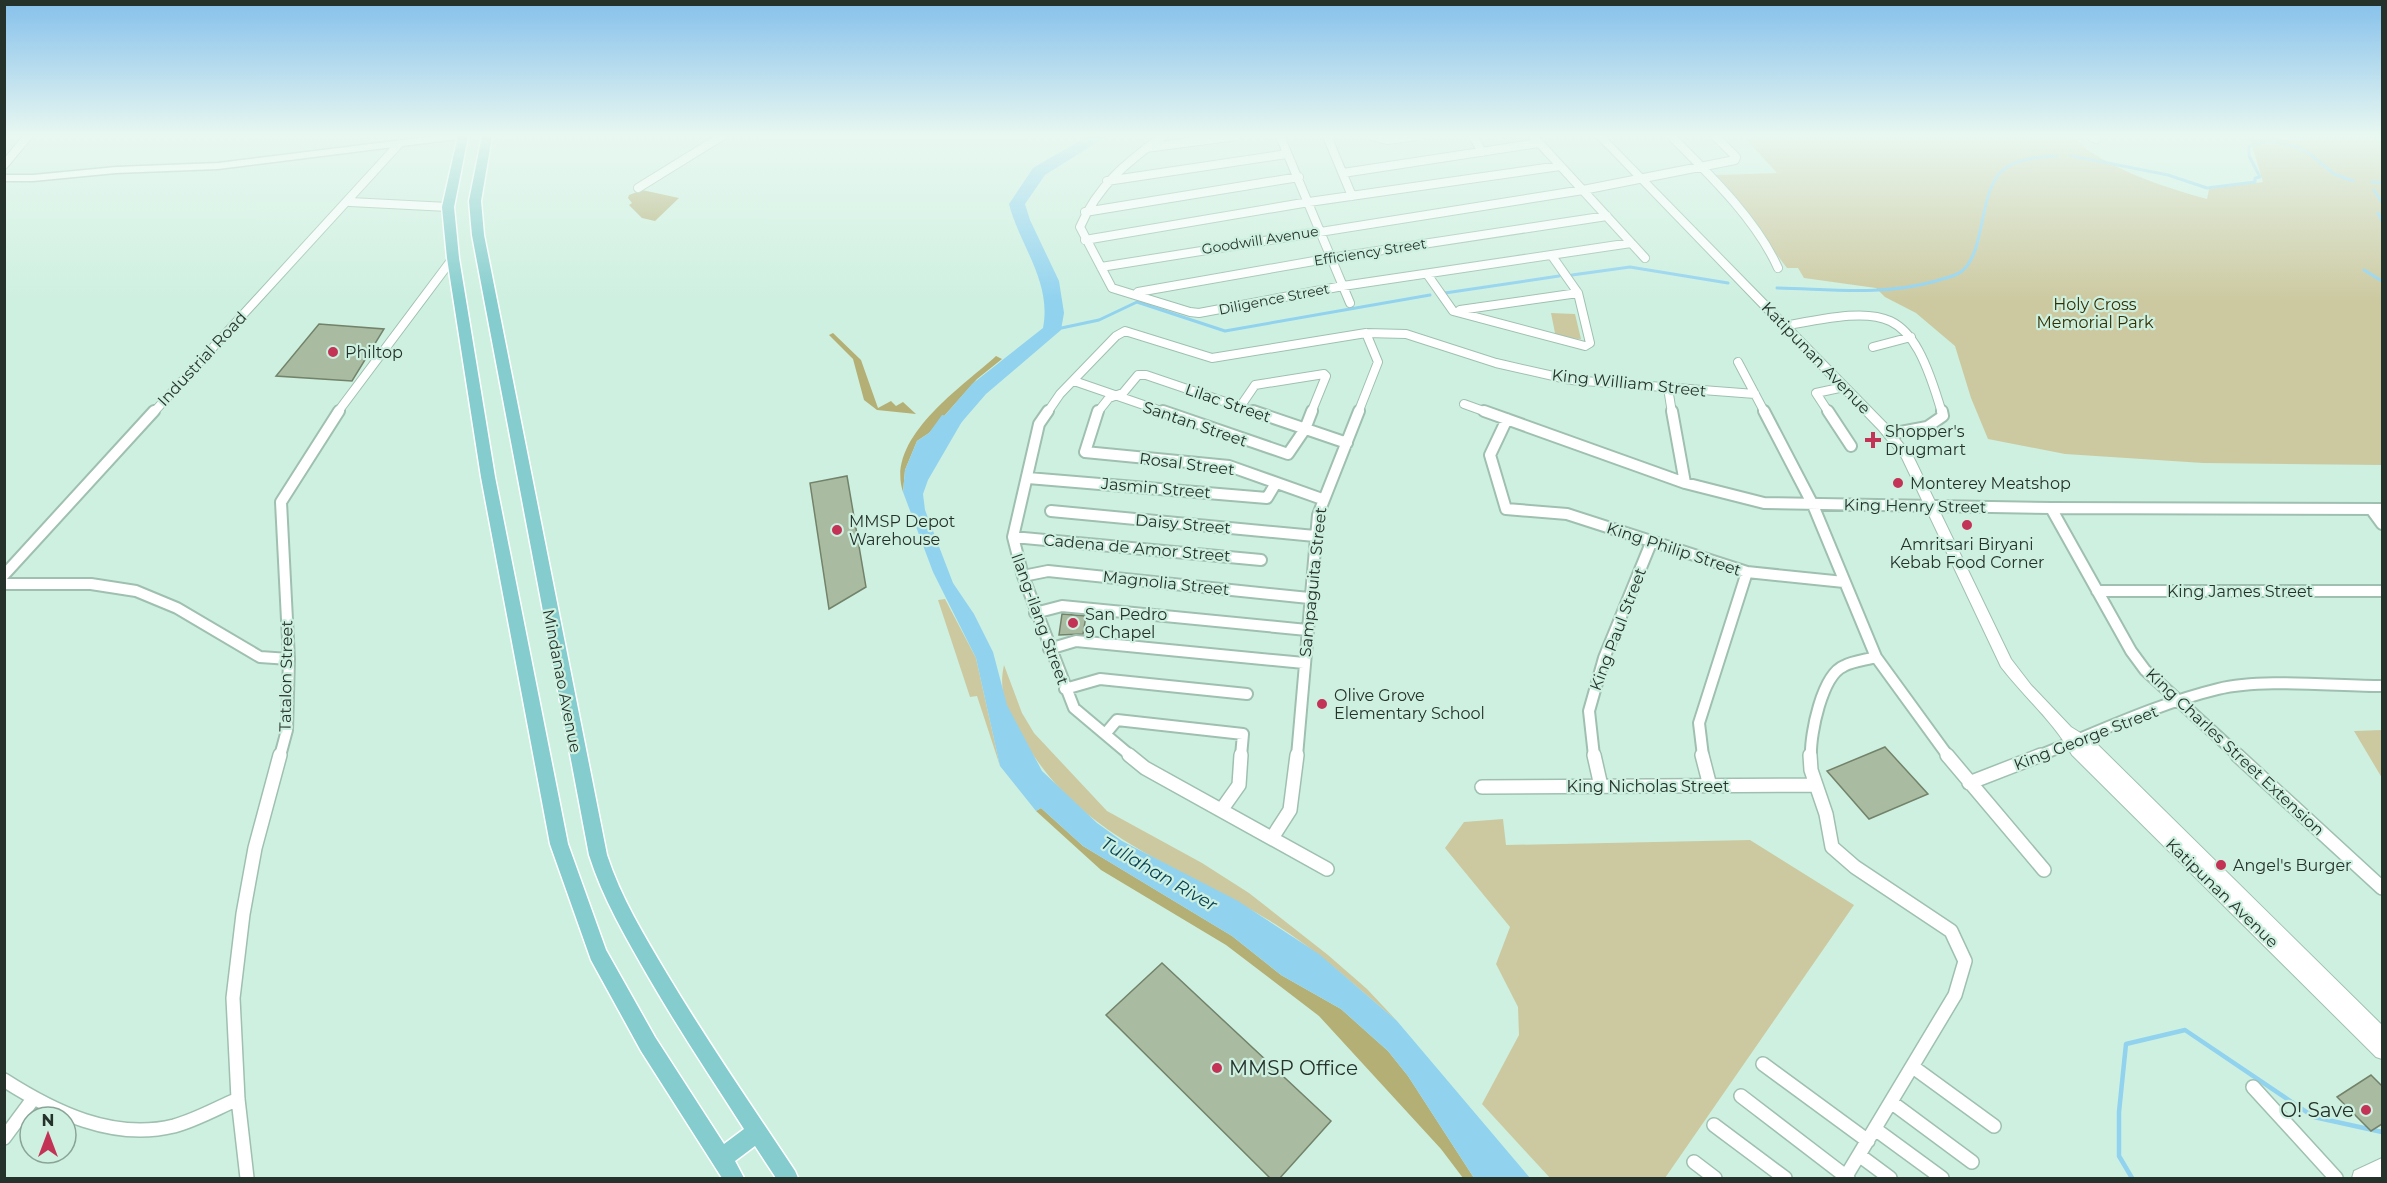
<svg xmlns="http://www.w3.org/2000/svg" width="2387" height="1183" viewBox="0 0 2387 1183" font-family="Montserrat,sans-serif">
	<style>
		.green { fill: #ccc9a0 }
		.forest { fill: #b4af75 }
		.water { fill: #91d2ef }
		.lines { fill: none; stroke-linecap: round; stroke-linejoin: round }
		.stream-far1 { stroke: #91d2ef; stroke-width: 3 }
		.stream { stroke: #91d2ef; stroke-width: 4.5 }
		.river { fill: #91d2ef; fill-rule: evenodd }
		.building { fill: #a9bba0; stroke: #73836a; stroke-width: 1.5 }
		.minor-far2-casing { stroke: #9fc0b0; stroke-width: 10 }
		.minor-far1-casing { stroke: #9fc0b0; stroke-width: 14 }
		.minor-casing { stroke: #9fc0b0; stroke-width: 16 }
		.tertiary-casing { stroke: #9fc0b0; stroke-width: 3 }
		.secondary-casing { stroke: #9fc0b0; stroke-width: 2 }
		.primary-casing { stroke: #fff; stroke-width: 3 }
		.minor-far2 { stroke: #fff; stroke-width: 8 }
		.minor-far1 { stroke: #fff; stroke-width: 10 }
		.minor { stroke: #fff; stroke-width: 13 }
		.tertiary { fill: #fff; fill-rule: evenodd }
		.secondary { fill: #fff; fill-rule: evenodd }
		.primary { fill: #84cccd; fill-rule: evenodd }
		.poi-dot { fill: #c33356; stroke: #cef0e0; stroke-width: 2 }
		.labels { text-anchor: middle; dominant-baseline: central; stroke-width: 4.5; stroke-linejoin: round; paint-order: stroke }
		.far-street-label { font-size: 14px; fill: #25322c; stroke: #cef0e0 }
		.park-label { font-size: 16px; fill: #342f00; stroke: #cef0e0 }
		.poi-label { font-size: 16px; fill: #25322c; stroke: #cef0e0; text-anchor: start }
		.street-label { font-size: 16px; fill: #25322c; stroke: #cef0e0 }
		.water-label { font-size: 18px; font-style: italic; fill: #074155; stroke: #cef0e0 }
		.near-poi-label { font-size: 20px; fill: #25322c; stroke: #cef0e0; text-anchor: start }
	</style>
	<rect width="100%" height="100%" fill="#cef0e0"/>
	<path class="green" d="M1743,136H2072C2080,140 2082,147 2089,151C2125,174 2166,188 2207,199L2209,189L2263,182L2251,142L2241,136H2382V465L2203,463L2065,454L1988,439L1971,398L1955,346L1916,313L1885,297L1876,288L1804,278L1798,268H1787L1716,175L1777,173Z
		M1551,313L1575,314L1581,339L1556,338Z
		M945,599L976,658L1000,766L977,696L970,697L938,600Z
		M1004,665L1022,713L1034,733L1107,811L1202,863L1249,893L1328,955L1367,989L1397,1021C1357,987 1319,952 1275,924C1180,864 1078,840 1020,733C1007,709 998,692 1004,665Z
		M2382,730V778L2354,731Z
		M1503,819L1506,845L1750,840L1854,905L1665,1178H1550L1482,1104L1519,1035L1518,1007L1496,964L1510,927L1445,848L1464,822Z"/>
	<path class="forest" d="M642,190L679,198L655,221L642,218L629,205L632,203L628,198L629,195Z
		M833,333L861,360L878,408L891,401L896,406L903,402L916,414L877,410L864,400L853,359L829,335Z
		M996,356L1002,359L977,379L929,433L917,441L905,470L903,492C885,438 962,387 996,356Z
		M1041,808L1083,846L1232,936L1281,975L1341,1009L1388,1051L1408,1076L1474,1178H1463L1441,1149L1319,1016L1226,945L1101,870L1036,811Z"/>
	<path class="water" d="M942,415L964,418L928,480L923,494L925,510L953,583L974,614L993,652L1007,705L1042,771L1097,823L1122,841L1238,901L1319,954L1397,1021L1530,1178H1474L1408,1076L1388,1051L1341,1009L1281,975L1232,936L1083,846L1041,808L1036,811L1000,766L976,658L933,572L903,492L905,470L917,441L929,433Z"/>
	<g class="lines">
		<path class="stream-far1" d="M2072,156L2168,175L2207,188L2255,182V178L2260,177L2249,156V146L2268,141L2295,146L2310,154L2334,174L2353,181
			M2372,182L2382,183
			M2374,190L2381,201
			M2378,213L2382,221
			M2364,270L2382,281
			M1572,275L1630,267L1728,283
			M1777,288C1831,289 1883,296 1936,281C1944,278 1955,277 1962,271C1970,265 1974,254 1977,244C1992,184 1985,159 2057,156
			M1445,293L1559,276
			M1052,330L1099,320L1137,302L1225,331L1430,295"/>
		<path class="stream" d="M2132,1178L2119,1156V1112L2126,1044L2185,1030L2314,1117L2382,1132"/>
		<path class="river" d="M1088,136H1107L1045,175L1025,204L1030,220L1059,281L1064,313L1061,330L986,394L941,446H927L924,441L927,436L972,384L1043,328C1052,282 1020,246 1009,204L1033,168Z"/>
	</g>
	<path class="building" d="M319,324L384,329L352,381L276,376Z
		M847,476L866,587L829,609L810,483Z
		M1062,614L1086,616L1083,634L1059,635Z
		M1885,747L1928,794L1869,819L1827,771Z
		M1162,963L1331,1121L1279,1179H1271L1106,1015Z
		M2371,1075L2382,1086V1124L2371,1131L2337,1097Z"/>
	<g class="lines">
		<g class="minor-far2-casing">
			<path id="minor-far2" d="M1163,136C1127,162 1098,185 1080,227L1112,288L1190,312L1199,313L1343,286L1631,243
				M1280,136L1350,303
				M1327,136L1352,196
				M1372,136L1387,140L1416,136
				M1473,136L1482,152
				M1533,136L1645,258
				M1671,136C1709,174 1756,219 1778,268
				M2091,136L2096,139
				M1146,148L1236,136
				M4,165L28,136
				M1343,173L1539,143
				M1107,181L1287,154
				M638,188L722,136
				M350,202L448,207
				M1085,212L1299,177
				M1085,240L1309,202L1560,166
				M1101,267L1583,190L1735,160L1736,157L1715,136
				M1427,274L1453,311L1585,346L1590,343L1578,293L1552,256
				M1138,292L1331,258L1607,216
				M1460,310L1578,293
				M1784,326C1889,306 1910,304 1942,413
				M1873,347L1911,337
				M1738,362L1765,413
				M1074,381L1167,413
				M1668,388L1672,413
				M1464,404L1489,413
				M1240,407L1255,385L1324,374L1326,376L1311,413
				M153,413L399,144
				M337,413L453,258
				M1047,413L1060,394L1116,336L1125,331L1212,358L1366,333L1406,334L1496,363L1571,380L1755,394
				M1097,413L1109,398L1123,393L1138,375H1146L1258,413
				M1358,413L1378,362L1366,333
				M1829,413L1816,393L1844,387"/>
		</g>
		<g class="minor-far1-casing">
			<path id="minor-far1" d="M1048,411L1039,424L1013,537L1023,576L1074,708L1131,756
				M1098,411L1085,452L1229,466L1322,499
				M1163,411L1288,454L1305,429L1312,411
				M1253,411L1347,443
				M1484,411L1685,483L1764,503L2051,508L2382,509
				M1672,411L1685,483
				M1764,411L1813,505L1876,657L1948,756
				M1828,411L1851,446
				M1507,419L1490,455L1506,509L1567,514L1747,572L1844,582
				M1890,434L1927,427L1943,416L1942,411
				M1028,478L1267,498L1276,483
				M2051,508L2131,651L2145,670L2239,756
				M2371,509L2382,524
				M1051,511L1315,536
				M1013,537L1261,560
				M4,575L154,411
				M1023,576L1048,571L1309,598
				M4,584H91L136,591L177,608L260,657L289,659
				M2097,591H2382
				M1035,613L1062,606L1307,630
				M1049,649L1076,641L1304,663
				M1065,689L1100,679L1247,694
				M1106,733L1117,720L1243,734L1241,756
				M280,756L287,730L289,659L281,502L339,411
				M1297,756L1318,515L1359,411
				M1594,756L1589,711L1604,658L1651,543
				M1703,756L1699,723L1747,572
				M1811,756C1810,734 1822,675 1844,666C1853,661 1866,660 1876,657
				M2038,756C2096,733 2156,704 2218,689C2262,678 2334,686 2382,686"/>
		</g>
		<g class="minor-casing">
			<path id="minor" d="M1129,755L1145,768L1327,869
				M1594,755L1601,786
				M1702,755L1710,786
				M1810,755L1811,770L1826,814L1832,847L1855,867L1951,931L1965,961L1955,995L1845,1178
				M1947,755L2044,870
				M2237,755L2382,888
				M1969,783L2041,755
				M1482,787L1815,785
				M1222,809L1239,785L1241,755
				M1272,838L1290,810L1297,755
				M1763,1064L1868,1141
				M1913,1067L1994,1126
				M4,1080C54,1112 113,1141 174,1126C196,1120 217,1108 238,1099
				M2253,1087L2336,1178
				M1741,1096L1848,1178
				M1891,1102L1972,1162
				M1714,1125L1785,1178
				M1875,1129L1942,1178
				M4,1138L33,1099
				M1859,1155L1890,1178
				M1694,1162L1715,1178
				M247,1178L238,1099L233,998L243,914L255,848L280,755"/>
		</g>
		<g class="tertiary-casing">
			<path id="tertiary" d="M436,136H461L457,139L218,169L116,173L33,181H4V175H33L116,167L218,163Z"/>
		</g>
		<g class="secondary-casing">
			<path id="secondary" d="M1595,136H1605L1887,424L1913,456L2011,659L2031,685L2071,727L2095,742L2382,1025V1059L2376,1057L2072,755C2054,722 2024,697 2001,667L1902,458L1879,430Z
				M2382,1158V1177L2352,1178L2354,1171Z"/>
		</g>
		<g class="primary-casing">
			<path id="primary" d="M458,136H468L454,207L459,258L495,477L568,844L606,950L655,1037L724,1144L744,1129C712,1079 679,1030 649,978C626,938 603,899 589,855L472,235L469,201L482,136H492L481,201L484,235L607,855C621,898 644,935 667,974C707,1041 752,1106 795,1171L798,1178H776L755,1146L735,1161L744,1178H722L641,1051L591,960L550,844L481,477L447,258L442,207Z"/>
		</g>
		<use href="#minor-far2" class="minor-far2"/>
		<use href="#minor-far1" class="minor-far1"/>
		<use href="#minor" class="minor"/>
		<use href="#tertiary" class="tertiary"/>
		<use href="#secondary" class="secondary"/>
		<use href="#primary" class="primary"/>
	</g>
	<linearGradient id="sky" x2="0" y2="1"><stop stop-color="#85c0eb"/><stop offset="0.45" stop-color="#e9f8f1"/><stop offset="1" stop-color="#e9f8f1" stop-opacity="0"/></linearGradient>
	<rect width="2387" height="302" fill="url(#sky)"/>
	<g class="poi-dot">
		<circle cx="333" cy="352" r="6"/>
		<path d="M1870 431h6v6h6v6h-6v6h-6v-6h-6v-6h6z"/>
		<circle cx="1898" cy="483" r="6"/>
		<circle cx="1967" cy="525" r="6"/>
		<circle cx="837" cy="530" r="6"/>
		<circle cx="1073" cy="623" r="6"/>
		<circle cx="1322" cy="704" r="6"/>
		<circle cx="2221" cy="865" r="6"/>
		<circle cx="1217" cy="1068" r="6"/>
		<circle cx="2366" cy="1110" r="6"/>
	</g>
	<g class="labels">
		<g class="far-street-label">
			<text transform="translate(1260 240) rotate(-9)">Goodwill Avenue</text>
			<text transform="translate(1370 252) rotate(-9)">Efficiency Street</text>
			<text transform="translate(1274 299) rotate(-11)">Diligence Street</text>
		</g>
		<g class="park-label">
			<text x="2095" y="304">Holy Cross<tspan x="2095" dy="18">Memorial Park</tspan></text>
		</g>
		<g class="poi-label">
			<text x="345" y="352">Philtop</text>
			<text x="1885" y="431">Shopper's<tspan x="1885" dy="18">Drugmart</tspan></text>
			<text x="1910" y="483">Monterey Meatshop</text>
			<text x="849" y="521">MMSP Depot<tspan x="849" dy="18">Warehouse</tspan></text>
			<text x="1967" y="544" text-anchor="middle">Amritsari Biryani<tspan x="1967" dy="18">Kebab Food Corner</tspan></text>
			<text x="1085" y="614">San Pedro<tspan x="1085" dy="18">9 Chapel</tspan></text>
			<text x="1334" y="695">Olive Grove<tspan x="1334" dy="18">Elementary School</tspan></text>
			<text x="2233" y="865">Angel's Burger</text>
		</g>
		<g class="street-label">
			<text transform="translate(1816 358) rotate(46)">Katipunan Avenue</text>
			<text transform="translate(202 359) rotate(-47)">Industrial Road</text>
			<text transform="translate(1629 383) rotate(6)">King William Street</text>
			<text transform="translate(1228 403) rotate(19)">Lilac Street</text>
			<text transform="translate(1195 424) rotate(19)">Santan Street</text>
			<text transform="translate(1187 464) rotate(7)">Rosal Street</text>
			<text transform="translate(1156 488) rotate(5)">Jasmin Street</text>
			<text transform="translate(1915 506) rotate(1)">King Henry Street</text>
			<text transform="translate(1183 524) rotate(5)">Daisy Street</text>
			<text transform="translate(1137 548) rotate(5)">Cadena de Amor Street</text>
			<text transform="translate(1674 549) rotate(18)">King Philip Street</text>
			<text transform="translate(1313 582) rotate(-84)">Sampaguita Street</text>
			<text transform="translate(1166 583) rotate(6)">Magnolia Street</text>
			<text x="2240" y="591">King James Street</text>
			<text transform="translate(1040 619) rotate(70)">Ilang-ilang Street</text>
			<text transform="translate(1618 629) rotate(-69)">King Paul Street</text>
			<text transform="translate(286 676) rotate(-89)">Tatalon Street</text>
			<text transform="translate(562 681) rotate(79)">Mindanao Avenue</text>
			<text transform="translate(2086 738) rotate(-21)">King George Street</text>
			<text transform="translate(2235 752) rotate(43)">King Charles Street Extension</text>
			<text x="1648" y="786">King Nicholas Street</text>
			<text transform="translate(2222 893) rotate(44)">Katipunan Avenue</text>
		</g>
		<g class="water-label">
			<text transform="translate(1159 874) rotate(30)">Tullahan River</text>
		</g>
		<g class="near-poi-label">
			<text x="1229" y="1068">MMSP Office</text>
			<text x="2354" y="1110" text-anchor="end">O! Save</text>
		</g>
	</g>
	<rect width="2387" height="1183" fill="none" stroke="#25322c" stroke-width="12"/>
	<g transform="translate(48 1135)"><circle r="28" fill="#cef0e0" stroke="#8aa498" stroke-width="1.5"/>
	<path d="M0-4.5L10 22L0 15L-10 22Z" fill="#c33356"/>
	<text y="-9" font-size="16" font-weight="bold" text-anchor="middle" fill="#25322c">N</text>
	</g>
</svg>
